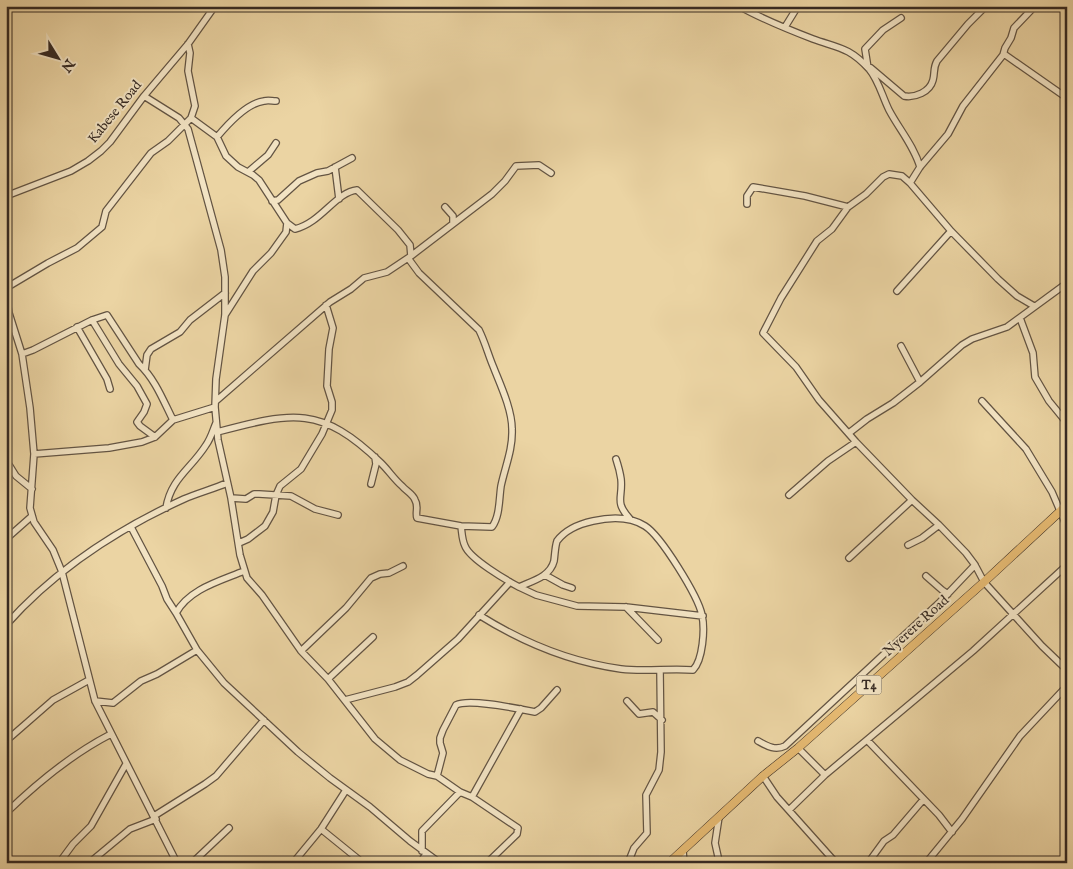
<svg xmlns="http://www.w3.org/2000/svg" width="1073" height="869" viewBox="0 0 1073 869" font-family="'IM FELL English',serif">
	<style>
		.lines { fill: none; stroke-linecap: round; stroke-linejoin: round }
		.minor-casing { stroke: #635443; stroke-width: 8 }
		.highway-casing { stroke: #362a23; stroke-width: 9 }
		.minor { stroke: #f2e3c3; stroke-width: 5.5 }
		.highway { stroke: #e6ba72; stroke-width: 8 }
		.labels { text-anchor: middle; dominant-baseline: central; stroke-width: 4; stroke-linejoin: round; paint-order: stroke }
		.shield { fill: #f2e3c3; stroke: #6e6253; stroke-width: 1 }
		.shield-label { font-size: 12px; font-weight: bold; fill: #362a23 }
		.street-label { font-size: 14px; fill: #362a23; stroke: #f2e3c3 }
	</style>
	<rect width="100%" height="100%" fill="#ebd4a3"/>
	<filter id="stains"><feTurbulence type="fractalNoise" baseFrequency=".004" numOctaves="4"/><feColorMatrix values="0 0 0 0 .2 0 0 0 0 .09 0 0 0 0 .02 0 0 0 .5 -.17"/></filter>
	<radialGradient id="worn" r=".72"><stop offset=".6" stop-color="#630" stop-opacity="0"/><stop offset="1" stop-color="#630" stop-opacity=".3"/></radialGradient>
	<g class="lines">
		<g class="minor-casing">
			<path id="minor" d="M739,6C762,19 787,29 813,39C838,48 849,47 869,69C879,81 882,96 889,110C899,129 914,146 920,167
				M785,27L798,6
				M1004,54L1067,98
				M868,68L865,49L883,30L901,18
				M871,68L904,96C915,98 930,92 933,80C935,73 933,68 937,61L968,24L986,6
				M144,96L179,118L188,129L221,250L225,277V315L216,379L215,407L218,440L231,498L240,555L247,578L262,595L301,651L328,679L375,739L400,760L428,774L437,776L460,792L472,797L518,828L517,834L487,863
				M191,118L217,137L226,156L238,167L253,175L259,180L287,223L286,232L271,253L253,271L225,315
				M217,137C227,125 247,103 264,101C268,100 272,101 276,101
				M335,167L339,199
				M248,172L268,155L276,143
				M910,183L920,167L948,134L963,106L1003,55L1005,48L1011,38L1014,28L1035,6
				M6,196L71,171L88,161L101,151L110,142L144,96L188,44L215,6
				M272,201L278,200L299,181L317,173L328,171L352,158
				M747,204V196L753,187L805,196L848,207
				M445,207L453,216V223
				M287,223L295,229C321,223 336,192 357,190L398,230L410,245L411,256
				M6,288L48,263L77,248L102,227L106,211L151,153L168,141L191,118L195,106L188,71L190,53L188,44
				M897,291L951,231
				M6,296L9,313L22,354L30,408L34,454L30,508L34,522L53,550L62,572L95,701L177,863
				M1034,306L1017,296L998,279L951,231L910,183L902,176L889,174L883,177L866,194L848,207L832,229L817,241L781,298L763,333L796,367L819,400L856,442L912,500L939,525L966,553L975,565L984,582L1042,646L1067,670
				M1020,318L1033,353L1035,377L1049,401L1067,423
				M92,320L119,364L137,386L147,404L144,412L137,422L140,426L155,437
				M77,327L107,379L110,389
				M901,346L920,382
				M22,354L33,350L92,320L107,315L139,364C155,379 163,400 173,420
				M145,370L147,355L151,349L180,332L190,320L225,293
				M216,401L330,302L351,289L364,278L387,272L411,256L492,194L505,181L516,166L539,165L551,173
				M982,401L1026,449L1052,492L1067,527
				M217,432C293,412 321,405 381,463C389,471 394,479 402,486C406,491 413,494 415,500C419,506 415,512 417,518L461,526L492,527C500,516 499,499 501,486C505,467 513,449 512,429C512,409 500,384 493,366C488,354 485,342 479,330L419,273L408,258
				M849,433L867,419L893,403L920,382L962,345L972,339L1007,327L1067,283
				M34,454L109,448L142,442L155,437L173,420L215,407
				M616,459C618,465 620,472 621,479C623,499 614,501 630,519
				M6,460L16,476L32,489
				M371,484L376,464L375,457
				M789,495L828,461L856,442
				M231,498L246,499L254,494H259L291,496L315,509L338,515
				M166,508C171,478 191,469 206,445C211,438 213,430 216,423
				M461,526C462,533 462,540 465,546C470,559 506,580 519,587C532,581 550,577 554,561C555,554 555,547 557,541C566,529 579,524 593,521C611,517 629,516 645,526C661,536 698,596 702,615C705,629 703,660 693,670C669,668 645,672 621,669C570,662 522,642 479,615
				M131,527L162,586L167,599L176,613
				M6,539L32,516
				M239,543L248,539L265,526L273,512L276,495L280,486L301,469L322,434L332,410V402L327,386L329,349L333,328L326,305
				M908,545L922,538L939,525
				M849,558L912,500
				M244,571C220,581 189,589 176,613L197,650L224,683L298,752L330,778L370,807L410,841L440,863
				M545,575L563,585L572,588
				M926,576L942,590L948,594
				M519,587L536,595L577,606L626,607L703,616
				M626,607L658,640
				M6,625C54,571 118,529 184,499C198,493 213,489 227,483
				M301,651L346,608L371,578L380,574L389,573L403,566
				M328,679L373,637
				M345,700L395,687L408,682L417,675L458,639L510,582
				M95,701L113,703L141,681L157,674L197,650
				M627,701L639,714L653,712L662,720
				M867,740L939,815L952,832
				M6,741L53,700L89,680
				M758,741C767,746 775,751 785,746L939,603L975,565
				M798,748L825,775
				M437,776L443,753L440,743V738L443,730L456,705C469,698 519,709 535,712L541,708L557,690
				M763,776L777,797L836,863
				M472,797L521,709
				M789,810L825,775L973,651L1067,565
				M6,813C37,783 72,754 111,734
				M154,816L205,784L216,776L264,720
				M719,817L715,843L719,861
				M321,829L363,863
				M422,851V831L460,792
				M683,851L684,863
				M59,863L73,844L91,826L126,764
				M89,863L130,829L156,819
				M192,863L229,828
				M293,863L321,829L346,790
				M420,863L426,854
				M628,863L634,848L647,833L646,795L659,770L661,752L660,670
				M868,863L884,841L893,835L923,800
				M926,863L962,819L1020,736L1067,686"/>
		</g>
		<g class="highway-casing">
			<path id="highway" d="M669,863L763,776L798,748L984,582L1067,505"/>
		</g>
		<use href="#minor" class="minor"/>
		<use href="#highway" class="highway"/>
	</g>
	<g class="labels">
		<rect class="shield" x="856.5" y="675.5" width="25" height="19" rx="4"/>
		<g class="shield-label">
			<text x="869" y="685">T4</text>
		</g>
		<g class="street-label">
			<text transform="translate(115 112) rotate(-51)">Kabese Road</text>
			<text transform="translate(916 626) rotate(-42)">Nyerere Road</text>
		</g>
	</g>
	<rect width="1073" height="869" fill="none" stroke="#ebd4a3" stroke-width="25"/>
	<rect x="8" y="8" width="1058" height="854" fill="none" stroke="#362a23" stroke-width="2.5"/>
	<rect x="12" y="12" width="1048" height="844" fill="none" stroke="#362a23"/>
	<g transform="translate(58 58) rotate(127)" stroke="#f2e3c3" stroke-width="4" paint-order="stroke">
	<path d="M0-4L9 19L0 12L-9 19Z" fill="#362a23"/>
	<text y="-8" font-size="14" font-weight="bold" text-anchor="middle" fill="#362a23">N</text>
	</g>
	<rect width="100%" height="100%" filter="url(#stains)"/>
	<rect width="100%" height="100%" fill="url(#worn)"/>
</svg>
